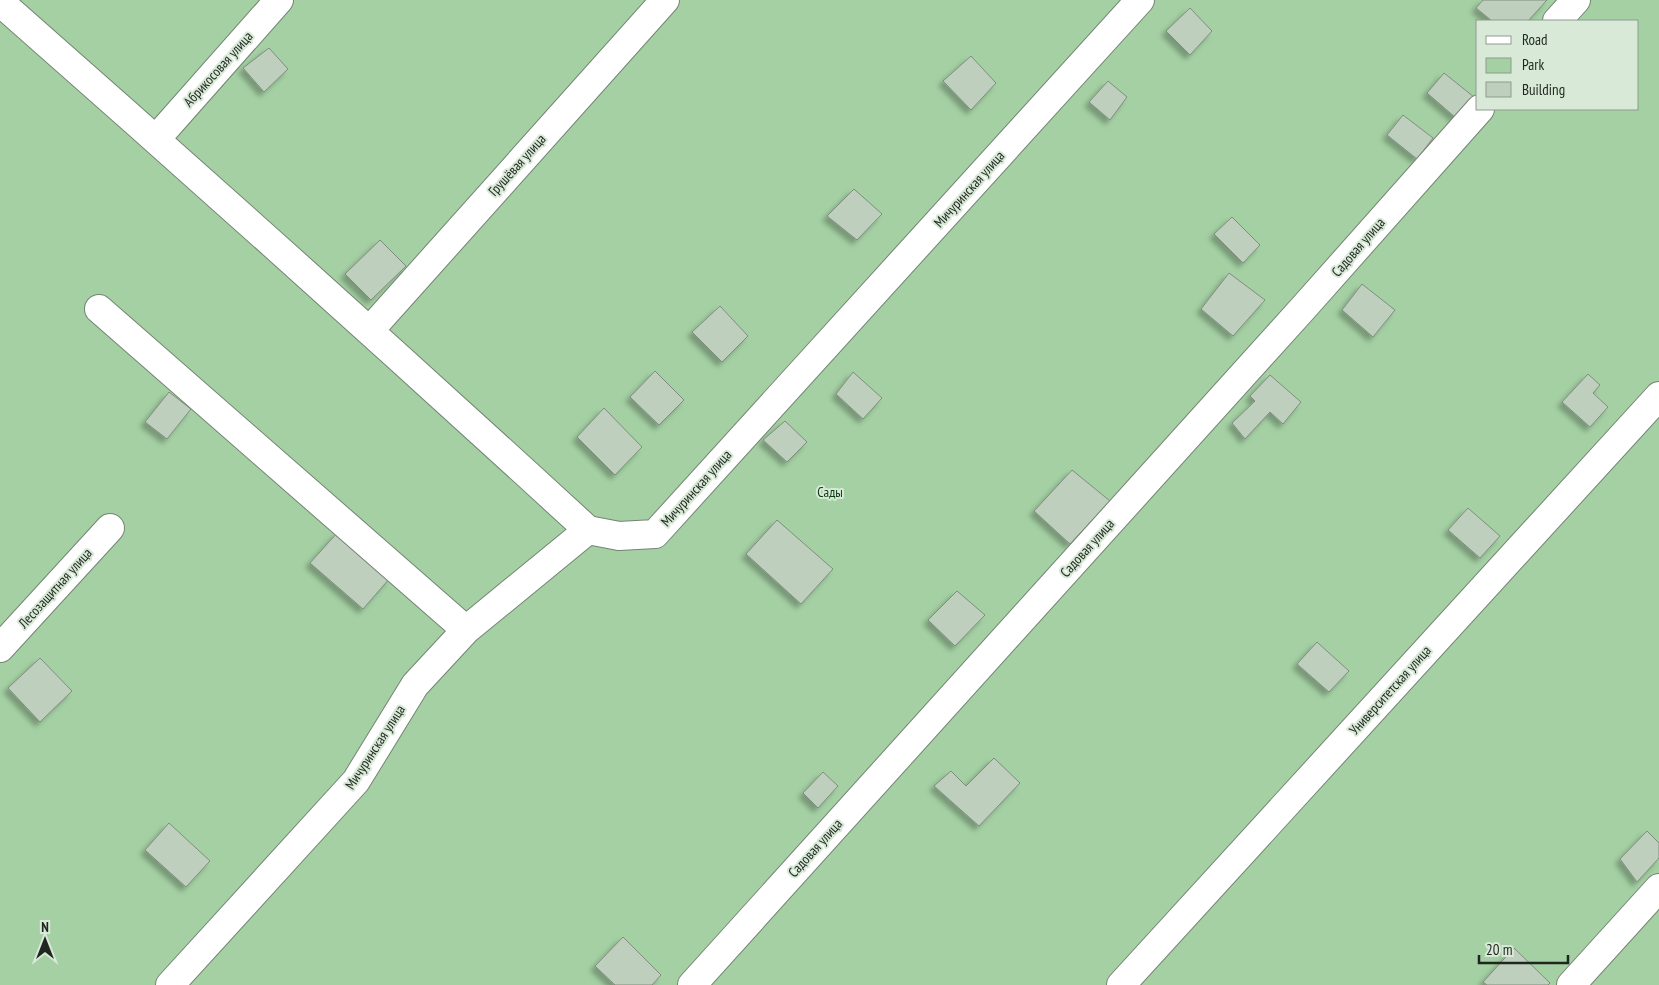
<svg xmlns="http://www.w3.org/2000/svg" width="1659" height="985" viewBox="0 0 1659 985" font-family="'PT Sans Narrow',sans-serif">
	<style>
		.green { fill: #a4d0a3; fill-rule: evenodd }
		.building { fill: #bfcfbe; stroke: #7e8e7d; filter: url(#shadow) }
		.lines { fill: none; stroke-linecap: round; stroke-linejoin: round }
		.minor-casing { stroke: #748474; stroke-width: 30 }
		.minor { stroke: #fff; stroke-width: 28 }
		.labels { text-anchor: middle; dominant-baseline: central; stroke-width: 4; stroke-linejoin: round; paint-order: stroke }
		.street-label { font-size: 14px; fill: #1f261f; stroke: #d8e9d7 }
		.park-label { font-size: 14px; fill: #073e0d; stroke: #d8e9d7 }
	</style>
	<defs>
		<filter id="shadow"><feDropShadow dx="-4.5" dy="4.5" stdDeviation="2.5" flood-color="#0004"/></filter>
	</defs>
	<rect width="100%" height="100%" fill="#d8e9d7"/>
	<path class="green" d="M0,0H1659V985H0ZM1478,21H1638V109H1478Z"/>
	<path class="building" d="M1483,0H1547L1528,21H1492L1476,8Z
		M1190,8L1212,31L1190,55L1166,31Z
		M269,48L288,69L264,92L243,68Z
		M971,56L996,83L971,110L943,81Z
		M1444,73L1474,97L1456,118L1427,93Z
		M1108,81L1127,97L1110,120L1089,102Z
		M1403,115L1433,138L1417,159L1387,135Z
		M854,189L882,214L857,240L827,216Z
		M1232,217L1260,245L1243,263L1214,234Z
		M380,240L406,266L371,300L345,274Z
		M1229,273L1265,300L1233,336L1201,309Z
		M1362,284L1395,310L1373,337L1342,310Z
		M720,306L748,336L722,362L692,332Z
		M655,371L684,400L659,425L630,397Z
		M853,372L882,398L863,419L836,394Z
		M1588,374L1600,385L1593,393L1608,407L1590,427L1562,402Z
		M1270,375L1301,402L1283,424L1270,412L1245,439L1232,423L1255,401L1250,396Z
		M169,392L191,409L167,439L145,422Z
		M604,408L642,447L615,475L577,437Z
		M785,421L807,442L787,462L763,440Z
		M1072,470L1110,501L1070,544L1034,511Z
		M1468,508L1500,536L1480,558L1448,530Z
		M777,520L833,569L801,604L746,554Z
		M338,532L390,578L363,609L310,563Z
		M957,591L985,615L955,646L928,620Z
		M1317,642L1349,671L1329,692L1297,664Z
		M40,658L72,691L40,722L8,688Z
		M994,758L1020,783L979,826L934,786L951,771L966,786Z
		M823,772L838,786L818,808L803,793Z
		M169,823L210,861L186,887L145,850Z
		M1647,831L1659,843V858L1637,882L1620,859Z
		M623,937L661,975L652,985H615L595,966Z
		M1514,948L1550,983L1548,985H1487L1483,982Z"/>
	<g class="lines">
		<g class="minor-casing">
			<path id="minor" d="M0,2C198,176 394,352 588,530
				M1557,21L1576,0
				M156,139L279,0
				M99,309L466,630
				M370,330L665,0
				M0,648L110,528
				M170,985L356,781L415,685L466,630L588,530L619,536L655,534L1140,0
				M692,985L1306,305L1480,109
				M1121,985L1659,396
				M1571,985L1659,888"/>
		</g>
		<use href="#minor" class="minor"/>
	</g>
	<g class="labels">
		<g class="street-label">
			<text transform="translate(218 69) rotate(-48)">Абрикосовая улица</text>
			<text transform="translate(517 165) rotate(-48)">Грушёвая улица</text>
			<text transform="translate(969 189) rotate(-48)">Мичуринская улица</text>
			<text transform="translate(1358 247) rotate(-49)">Садовая улица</text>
			<text transform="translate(696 488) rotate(-48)">Мичуринская улица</text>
			<text transform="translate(1087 548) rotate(-48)">Садовая улица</text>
			<text transform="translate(55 588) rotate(-48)">Лесозащитная улица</text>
			<text transform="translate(1390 690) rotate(-48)">Университетская улица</text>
			<text transform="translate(375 747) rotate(-57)">Мичуринская улица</text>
			<text transform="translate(815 848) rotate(-48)">Садовая улица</text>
		</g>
		<g class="park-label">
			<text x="830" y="492">Сады</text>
		</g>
	</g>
	<rect x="1476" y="20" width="162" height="90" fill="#d8e9d7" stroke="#8e9b8d"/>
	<rect x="1486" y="36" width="25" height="8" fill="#ffffff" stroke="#8e9b8d"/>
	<text x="1522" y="45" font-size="15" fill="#1f261f">Road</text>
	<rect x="1486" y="58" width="25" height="15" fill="#a4d0a3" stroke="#8e9b8d"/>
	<text x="1522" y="70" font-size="15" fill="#1f261f">Park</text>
	<rect x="1486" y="82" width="25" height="15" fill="#bfcfbe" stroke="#8e9b8d"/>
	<text x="1522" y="95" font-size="15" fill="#1f261f">Building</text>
	<g transform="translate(45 940)" stroke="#d8e9d7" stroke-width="4" paint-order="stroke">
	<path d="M0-4L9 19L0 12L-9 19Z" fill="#1f261f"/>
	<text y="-8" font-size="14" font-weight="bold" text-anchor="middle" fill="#1f261f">N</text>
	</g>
	<path d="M1479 955v8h89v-8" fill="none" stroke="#1f261f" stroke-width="2.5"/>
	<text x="1486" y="955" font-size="15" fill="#1f261f" stroke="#d8e9d7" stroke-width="4" paint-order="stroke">20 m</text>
</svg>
